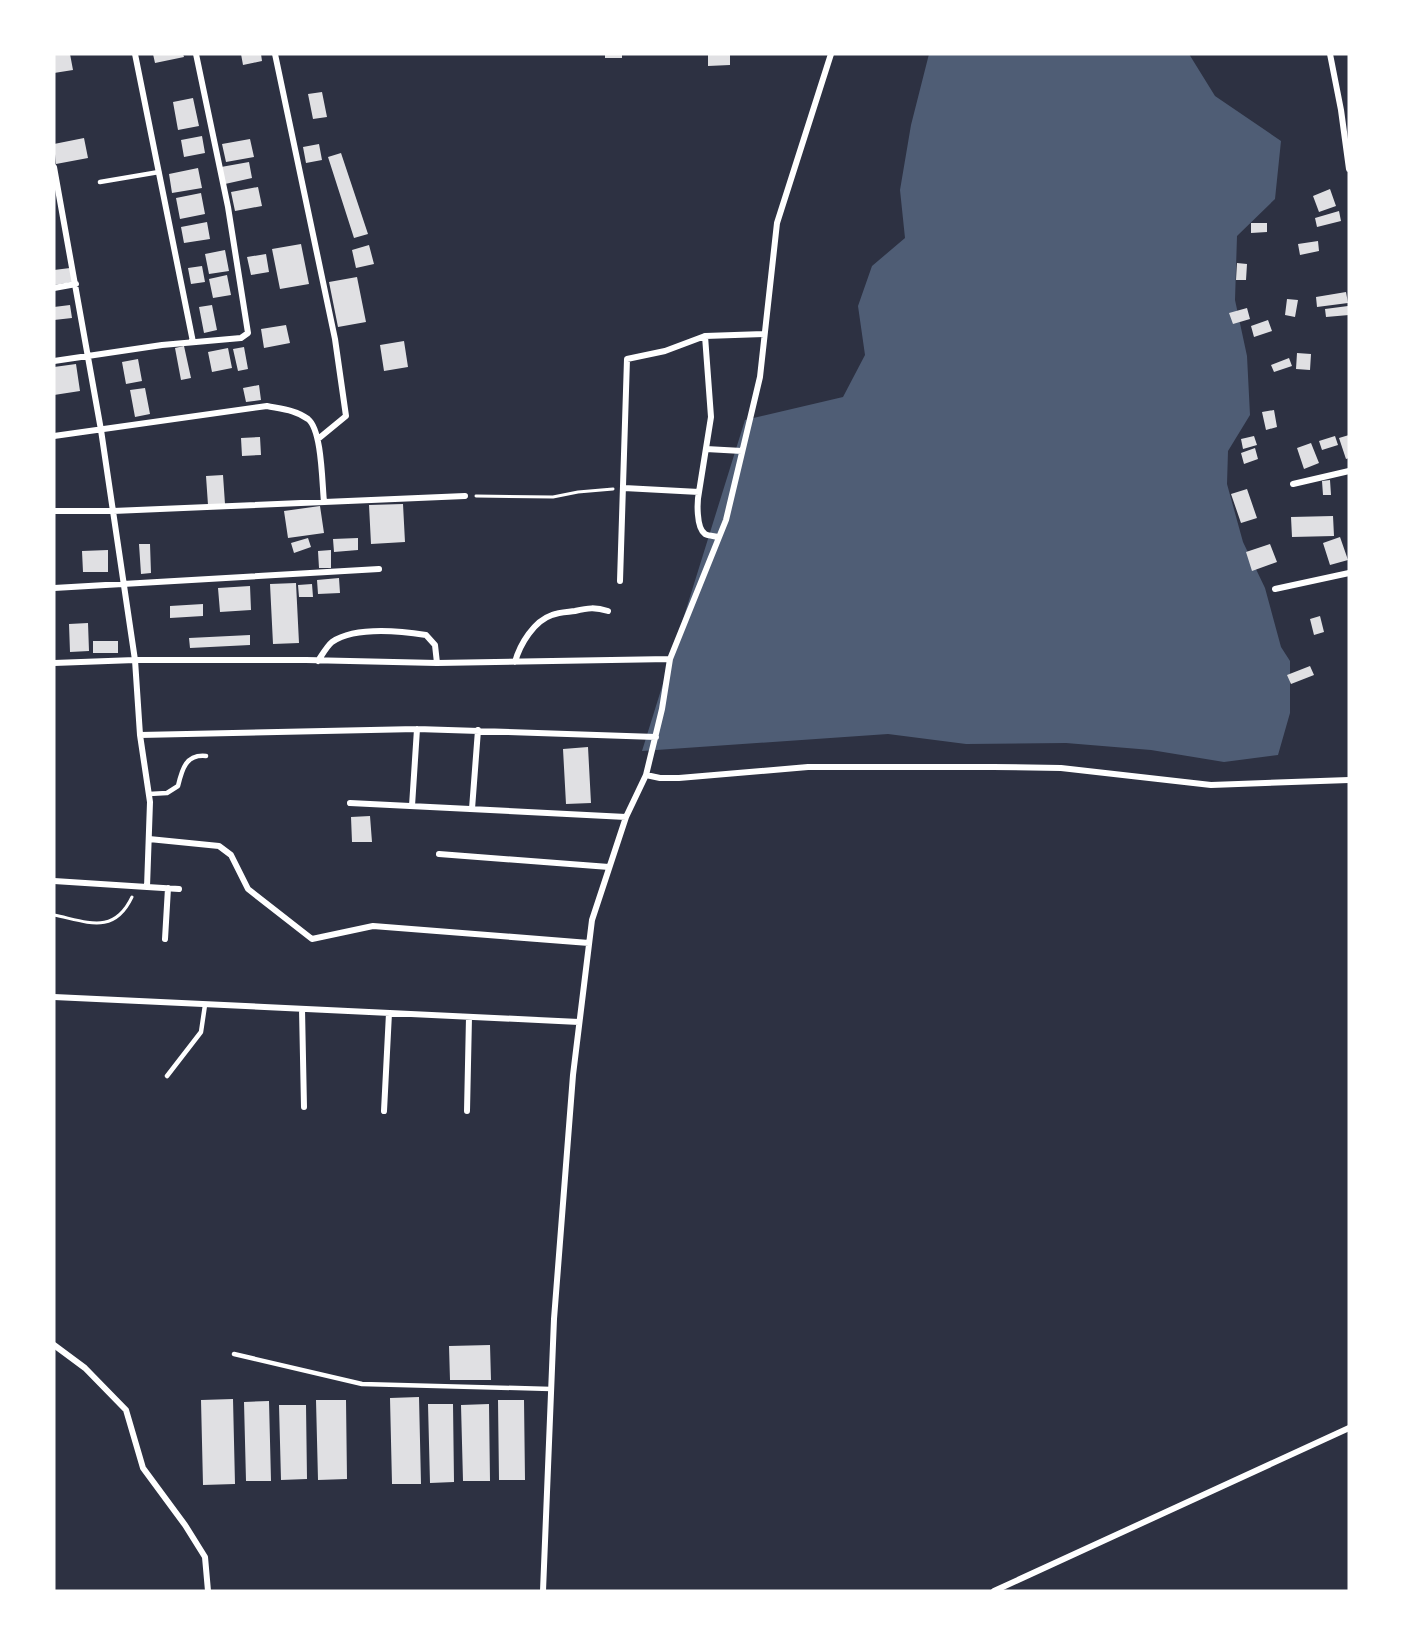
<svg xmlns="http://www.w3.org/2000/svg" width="1403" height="1645" viewBox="0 0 1403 1645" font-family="Barlow,sans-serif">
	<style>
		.water { fill: #4f5d75 }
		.building { fill: #e0e0e3 }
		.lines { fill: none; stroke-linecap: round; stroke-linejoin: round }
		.path { stroke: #fff; stroke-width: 3 }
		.service { stroke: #fff; stroke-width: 4.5 }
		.minor { stroke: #fff; stroke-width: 6 }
	</style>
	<rect width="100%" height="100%" fill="#2d3142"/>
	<path class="water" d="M929,54H1189L1215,96L1281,141L1275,199L1237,236L1235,300L1247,356L1250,415L1228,451L1227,484L1243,542L1265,588L1281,647L1290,661V713L1278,755L1224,762L1151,750L1066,743L966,744L888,734L642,751L745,420L843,397L865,355L858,306L872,266L905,238L900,190L911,125Z"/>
	<path class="building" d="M54,54H70L73,70L54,73Z
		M153,54H183L184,57L155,63Z
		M241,54H261L262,61L243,65Z
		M605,54H622V58H605Z
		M708,54H730V65L708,66Z
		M322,92L327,117L313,119L308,94Z
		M193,98L199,126L178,130L173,102Z
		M202,136L205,153L184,157L181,140Z
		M84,138L88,158L56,164L54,144Z
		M250,139L254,157L226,162L222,144Z
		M319,144L322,160L306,163L303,147Z
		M341,153L368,234L354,238L328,157Z
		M249,162L252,178L225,184L221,167Z
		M198,168L202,188L172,193L169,174Z
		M258,187L262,206L235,211L231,192Z
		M1330,189L1336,206L1319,212L1313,196Z
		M201,193L205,214L180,219L176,198Z
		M1339,211L1341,221L1317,227L1315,218Z
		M207,222L210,239L184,243L181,227Z
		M1251,223H1267V232L1251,233Z
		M1318,241L1319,251L1300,255L1298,244Z
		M301,244L309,284L280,289L272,249Z
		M369,245L374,264L356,268L352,250Z
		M225,250L229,271L209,274L205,254Z
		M266,254L269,272L251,275L247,257Z
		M1237,263L1247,264L1246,280H1236Z
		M202,266L205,282L191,284L188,268Z
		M70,268L73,282L54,285V270Z
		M227,275L231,295L213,298L209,279Z
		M357,277L366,322L338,327L329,282Z
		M1346,292L1348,303L1317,307L1316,297Z
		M1287,299L1298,300L1295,317L1285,315Z
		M70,305L72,318L54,320V307Z
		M212,305L217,330L204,333L199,307Z
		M1348,306L1349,315L1326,317L1325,309Z
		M1247,308L1250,319L1233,324L1229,313Z
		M1268,320L1272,331L1254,337L1251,326Z
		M286,325L290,343L264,348L261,329Z
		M404,341L408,367L384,371L380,345Z
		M184,346L191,378L181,380L175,348Z
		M244,347L248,369L238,371L233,349Z
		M228,348L232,368L212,372L208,352Z
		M1297,353L1311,354L1310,370L1296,369Z
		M1289,358L1292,366L1274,372L1271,365Z
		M138,359L142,381L126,384L122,362Z
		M76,364L80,391L54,395V367Z
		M259,385L261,400L246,402L243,388Z
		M145,388L150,414L135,417L130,390Z
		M1274,410L1277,427L1266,430L1262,412Z
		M1349,435V458L1346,459L1339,438Z
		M1254,436L1257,445L1243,449L1241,439Z
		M1335,436L1338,445L1322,450L1319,441Z
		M260,437L261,455L242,456L241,438Z
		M1311,443L1319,463L1304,469L1297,448Z
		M1255,448L1258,459L1244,464L1241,453Z
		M223,475L225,504L208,505L206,476Z
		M1330,480L1331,495H1323L1322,481Z
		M1247,489L1257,518L1241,523L1231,494Z
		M403,504L405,542L371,544L369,505Z
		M320,506L324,533L288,538L284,511Z
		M1333,516L1334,536L1292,537L1291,517Z
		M1340,537L1348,560L1330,565L1323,543Z
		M308,538L311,547L294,553L291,543Z
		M358,538V550L334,552L333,539Z
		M139,544H150L151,573L141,574Z
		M1270,544L1277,562L1252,571L1246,552Z
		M108,550V572H83L82,551Z
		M331,550V568H319L318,551Z
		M339,578L340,593L318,594L317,580Z
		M296,583L299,643L273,644L270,584Z
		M312,584L313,597H299L298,585Z
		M250,586L251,610L220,612L218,588Z
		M203,604V616L170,618V606Z
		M1320,616L1324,632L1314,635L1310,619Z
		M88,623L89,651L70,652L69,624Z
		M250,635V645L190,648L189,638Z
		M93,641H118V653H93Z
		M1310,666L1314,675L1291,684L1287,675Z
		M588,747L591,803L566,804L563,749Z
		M370,816L372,842H352L351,817Z
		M490,1345L491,1380H450L449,1346Z
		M419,1397L421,1484H392L390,1398Z
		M233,1399L235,1484L203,1485L201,1400Z
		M316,1400H346L347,1479L318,1480Z
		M498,1400H524L525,1480H499Z
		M269,1401L271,1481H246L244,1402Z
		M428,1404H453L454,1482L430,1483Z
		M489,1404L490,1481H463L461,1405Z
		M279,1405H306L307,1479L281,1480Z"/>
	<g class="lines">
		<path class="path" d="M476,496L553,497L578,492L613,489
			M54,915C88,922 114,935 132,897"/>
		<path class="service" d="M100,182L159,172
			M149,794L167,793L178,786C182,769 186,754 206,756
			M167,1076L201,1032L205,1005
			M234,1354L362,1384L551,1389"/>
		<path class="minor" d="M135,54L193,342
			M275,54L335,339L346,416L318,439
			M1330,54L1341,110L1349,169
			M54,167L101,430L135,660L140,735L150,802L147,887L179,889
			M54,288L76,284
			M54,361L162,345L241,338L248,333L228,207L196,54
			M54,436L267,406C282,409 296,410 308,419C322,430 322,483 324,502
			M706,449L742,451
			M1293,484L1349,471
			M624,488L699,492L711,417L705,336
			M699,492C697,501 696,528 705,534C708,536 715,536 719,537
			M54,511H113L465,496
			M620,581L627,359L665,351L705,336L764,334
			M54,588L379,569
			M1275,589L1349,573
			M670,659L726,520L760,377L777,223L831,54
			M318,661C322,655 327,646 332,642C356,626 400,631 426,635L435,645L437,663
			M515,662C520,644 534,621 552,615C559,612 568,612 575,611C588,608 595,607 608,611
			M54,663L135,660H306L437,663L670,659L662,709L646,775L626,817L350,803
			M140,735L417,729L656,737
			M646,775L660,778H679L808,767H993L1061,768L1211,785L1349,780
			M412,806L417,729
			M472,809L478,730
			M149,839L219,846L231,855L248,889L312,939L373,926L589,943
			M439,854L609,867
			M54,881L147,887
			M165,939L168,888
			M54,997L579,1022
			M302,1009L304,1107
			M384,1111L389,1013
			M467,1111L469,1017
			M54,1345L85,1368L126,1410L143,1468L185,1525L205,1557L208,1591
			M543,1591L554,1319L573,1075L592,920L626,817
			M994,1591L1349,1428"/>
	</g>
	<rect width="1403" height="1645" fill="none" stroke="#ffffff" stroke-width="111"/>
</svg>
